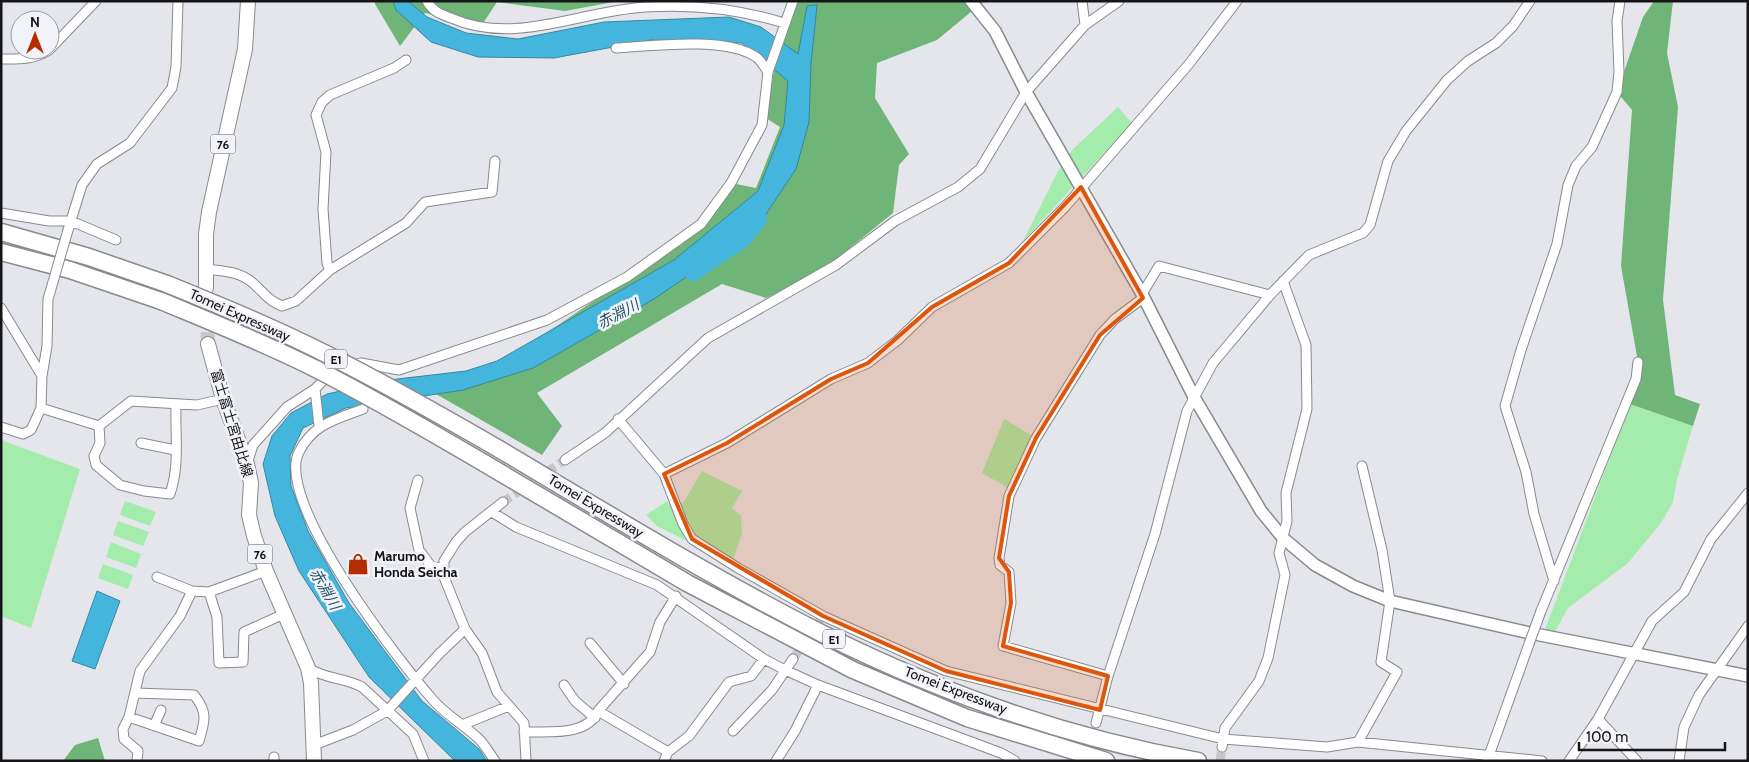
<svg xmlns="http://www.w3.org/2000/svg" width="1749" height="762" viewBox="0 0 1749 762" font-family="Cabin,'Noto Sans JP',sans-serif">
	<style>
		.green { fill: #a4ecab }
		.forest { fill: #6eb577 }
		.water { fill: #44b6de; stroke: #3686a2 }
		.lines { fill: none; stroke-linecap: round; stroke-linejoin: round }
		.river { stroke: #44b6de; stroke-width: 18 }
		.minor-tunnel { stroke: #c5c7cb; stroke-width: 9; stroke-dasharray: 9 4.5; stroke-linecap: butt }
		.primary-tunnel { stroke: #c5c7cb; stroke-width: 14; stroke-dasharray: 14 7; stroke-linecap: butt }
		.minor-casing { stroke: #888a8e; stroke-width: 11 }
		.tertiary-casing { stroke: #888a8e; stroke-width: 14 }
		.primary-casing { stroke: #888a8e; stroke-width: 16 }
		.motorway-casing { stroke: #888a8e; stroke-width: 19 }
		.minor { stroke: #fff; stroke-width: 9 }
		.tertiary { stroke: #fff; stroke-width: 11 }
		.primary { stroke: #fff; stroke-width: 14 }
		.motorway { stroke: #fff; stroke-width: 16 }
		.minor-bridge-casing { stroke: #888a8e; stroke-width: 11; stroke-linecap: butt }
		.motorway-bridge-casing { stroke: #888a8e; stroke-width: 19; stroke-linecap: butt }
		.minor-bridge { stroke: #fff; stroke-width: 9 }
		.motorway-bridge { stroke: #fff; stroke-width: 16 }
		.marked { fill: #dd560d; fill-opacity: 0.2; stroke: #dd560d; stroke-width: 4; stroke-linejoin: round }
		.labels { text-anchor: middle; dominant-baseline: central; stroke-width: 5; stroke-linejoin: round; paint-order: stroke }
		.shield { fill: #f2f3f8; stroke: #57585a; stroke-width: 1 }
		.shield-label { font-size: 12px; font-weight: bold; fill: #151517 }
		.street-label { font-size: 14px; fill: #151517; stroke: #f2f3f8 }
		.poi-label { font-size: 14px; font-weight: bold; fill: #151517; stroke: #f2f3f8; text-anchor: start }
		.water-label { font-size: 15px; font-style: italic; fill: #265466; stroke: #f2f3f8 }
	</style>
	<rect width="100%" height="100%" fill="#e4e6eb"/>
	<path class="green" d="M1118,107L1132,123L1023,241L1058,171L1072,150Z
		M1630,404L1693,426L1677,479L1673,502L1661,523L1628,563L1568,608L1552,637L1543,635Z
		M1004,419L1036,438L1012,490L982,473Z
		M1,440L80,469L31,628L1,616Z
		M702,471L742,491L732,508L741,516L742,533L732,563L657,526L646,515L667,501L674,512L685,500Z
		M125,501L156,512L150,526L120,515Z
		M118,521L149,532L143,546L113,535Z
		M111,542L141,554L136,568L106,557Z
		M103,564L133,575L128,589L98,578Z"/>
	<path class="forest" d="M375,1H619L565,11L497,2L482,25L425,13L400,46L375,4Z
		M798,1H984L937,40L877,63L875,98L909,154L899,165L893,213L820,272L766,298L722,284L537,393L562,426L542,455L436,394L479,379L595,300L701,224L731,183L756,188L780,127L766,118L778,47Z
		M1654,1H1673L1667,53L1678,107L1663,300L1675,395L1700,404L1693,426L1630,404L1638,362L1621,266L1632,110L1617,92L1643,17Z
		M98,738L105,761H63L75,745Z"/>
	<path class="water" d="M393,1H408L427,17L466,33L518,39L604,22L729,17L761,27L798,54L807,6L817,5L811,64L809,122L796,169L756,229L654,299L533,368L463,390L346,408L303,428L290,456L291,486L308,531L349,603L422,701L479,749L487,761H455L369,677L299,571L275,516L263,464L272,436L291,413L327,394L389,380L466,371L497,361L674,260L758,191L784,125L788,81L742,43L651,40L554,58L478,57L431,42L396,10Z
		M97,591L120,601L95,669L72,661Z"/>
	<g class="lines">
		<path class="river" d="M693,272L742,239L758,219"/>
		<path class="minor-tunnel" d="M503,502L565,460
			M793,659L823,616
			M1220,761L1222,747"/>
		<path class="primary-tunnel" d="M206,290L208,344"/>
		<g class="minor-casing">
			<path id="minor" d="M427,1C432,11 440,14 451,18C515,46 579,11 645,7C692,4 739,9 784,23
				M1082,1L1085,25
				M50,49L96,1
				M1,59C18,59 34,60 49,50
				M768,72L793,1
				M1,213L49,221H71L116,240
				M68,230L82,185L97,164L130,143L172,88L176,67L178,1
				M205,269C223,271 240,271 254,284C265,294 269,301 282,306L296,301L330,270L406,223L425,202L492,192L495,161
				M330,270L327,263L323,209L326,152L316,115L322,102L330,95L394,68L406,60
				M1142,294L1159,266L1270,295
				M1,308L42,376L41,408L31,430L23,434L1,427
				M42,376L47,346L48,299L53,282
				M315,389L319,426
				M41,408L99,426L131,401L197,405L223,399
				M363,409C336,419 313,424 299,452C274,501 399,661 433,700C446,715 464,725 479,739C485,745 490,754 495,761
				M618,419L664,474L683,524L692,539L738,568L823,616L946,671L1223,739L1327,747L1358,742L1542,761
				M99,426L100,443L94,456L96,465L120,485L144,491L170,494C180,465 175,435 176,405
				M141,443L175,450
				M565,460L605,433L708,338L836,265L895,221L958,187L980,169L1026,92L1085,25L1119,1
				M247,464L253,445L287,407L315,389L334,369L361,363L399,370L547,320L627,277L701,224L731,183L762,125L768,72C765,68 761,60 756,57C725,36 652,46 616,48
				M664,474L727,443L831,379L868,363L898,340L932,307L1009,263L1065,207L1189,64L1237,1
				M418,480L410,508L419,550L431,566L444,569
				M503,502L465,532L456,542L444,561V577L465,629L482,653L497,692L524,723L526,761
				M492,512L516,527L657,585L764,659L785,670L818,685L1001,753L1015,761
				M157,577L192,591
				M1554,581L1534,514L1526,472L1505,406L1521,350L1557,244L1568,185L1576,166L1592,147L1617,92L1619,72L1617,21L1620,1
				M209,592L217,617L219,663L243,662L244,632L284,614
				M1541,611L1636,379L1638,362
				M590,643L624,684
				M308,668C328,680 343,677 362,687L413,734L424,761
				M1108,676L1003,646L1011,603L1009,572L1000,565L999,558L1009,496L1036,438L1100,335L1115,319L1143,298
				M564,685L575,701L595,718
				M598,711L668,752
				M129,717L199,741C205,721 208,712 194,695L135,693
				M1096,723L1108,676L1155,534L1187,411L1213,363L1270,295L1309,255L1363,233L1370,225L1388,161L1406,131L1447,80L1468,61L1496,43L1513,26L1530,1
				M462,725L509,706
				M154,726L161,710
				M733,731L772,690L793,659
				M524,732C547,731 587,737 598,711L650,652L660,622L676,596
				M1358,742L1397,672L1381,662L1390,601L1382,550L1362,466
				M314,745L353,730L387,711L439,654L465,629
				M1222,747L1225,728L1259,681L1268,658L1285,575L1279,553L1287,521L1286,493L1307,409L1306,345L1283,281
				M137,761L138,751L124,739L123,729L129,717L140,671L180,616L192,591L209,592L266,571
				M274,761V757
				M664,761L668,752L689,736L729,682L751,676L764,659
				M776,761L795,731L818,685
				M1487,761L1529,644
				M1569,761L1598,719
				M1637,761L1598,719L1652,621L1684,592L1711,539L1748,493
				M1679,761L1684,727L1699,695L1748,626"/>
		</g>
		<g class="tertiary-casing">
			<path id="tertiary" d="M971,1L995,31L1026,92L1142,294L1194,397L1261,511L1283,538L1315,565L1353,586L1390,601L1530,633L1748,676"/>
		</g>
		<g class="primary-casing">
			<path id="primary" d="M206,288V234L209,212L245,49L248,1
				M208,344L223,399L247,464L251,483L249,515L254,536L266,571L308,668L311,683L314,761"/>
		</g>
		<g class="motorway-casing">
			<path id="motorway" d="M1,232L89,257L167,284
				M1,252L70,270L161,301
				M499,449C605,512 711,577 821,633C939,692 1068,738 1198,761
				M484,463L687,583L853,670L967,718L1106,761"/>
		</g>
		<use href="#minor" class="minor"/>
		<use href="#tertiary" class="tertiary"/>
		<use href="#primary" class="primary"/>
		<use href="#motorway" class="motorway"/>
		<g class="minor-bridge-casing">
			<path id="minor-bridge" d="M53,282L68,230
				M1529,644L1541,611"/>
		</g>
		<g class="motorway-bridge-casing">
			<path id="motorway-bridge" d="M167,284C221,306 275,328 328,355C386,384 442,416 499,449
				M161,301C214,323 267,344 318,370C375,399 429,431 484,463"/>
		</g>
		<use href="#minor-bridge" class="minor-bridge"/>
		<use href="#motorway-bridge" class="motorway-bridge"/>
	</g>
	<path class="marked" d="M1081,187L1143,298L1100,335L1036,438L1009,496L999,558L1009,572L1011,603L1003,646L1108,676L1100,710L946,671L823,616L692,539L664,474L727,443L831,379L868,363L932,307L1009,263Z"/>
	<defs>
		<g id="shop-bare" transform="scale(1.725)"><path d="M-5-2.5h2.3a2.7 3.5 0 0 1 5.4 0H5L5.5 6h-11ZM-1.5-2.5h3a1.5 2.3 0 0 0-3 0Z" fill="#b62c01" stroke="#f2f3f8" stroke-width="2.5" paint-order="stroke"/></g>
	</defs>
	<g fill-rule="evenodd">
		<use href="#shop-bare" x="358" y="564"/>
	</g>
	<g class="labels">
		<g class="shield">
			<rect x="210.5" y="134.5" width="25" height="19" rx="4"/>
			<rect x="325" y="349.5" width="22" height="19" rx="4"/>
			<rect x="247.5" y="544.5" width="25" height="19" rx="4"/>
			<rect x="823" y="629.5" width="22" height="19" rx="4"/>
		</g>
		<g class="shield-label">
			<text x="223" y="144">76</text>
			<text x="336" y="359">E1</text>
			<text x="260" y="554">76</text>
			<text x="834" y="639">E1</text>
		</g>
		<g class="street-label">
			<text transform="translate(240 315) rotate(24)">Tomei Expressway</text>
			<text transform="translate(232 423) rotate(73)">富士富士宮由比線</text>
			<text transform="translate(596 506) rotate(31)">Tomei Expressway</text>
			<text transform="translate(956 690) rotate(21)">Tomei Expressway</text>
		</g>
		<g class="poi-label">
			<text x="374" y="556">Marumo<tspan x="374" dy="16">Honda Seicha</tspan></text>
		</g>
		<g class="water-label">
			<text transform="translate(618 314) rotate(-28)">赤淵川</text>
			<text transform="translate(325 589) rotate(60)">赤淵川</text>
		</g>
	</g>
	<rect width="1749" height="762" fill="none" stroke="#151517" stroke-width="5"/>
	<g transform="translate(35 35)"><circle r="24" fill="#f2f3f8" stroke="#9a9a9e"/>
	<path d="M0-4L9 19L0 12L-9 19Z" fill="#b62c01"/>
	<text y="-8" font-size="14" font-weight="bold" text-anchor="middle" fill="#151517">N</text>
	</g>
	<path d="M1579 742v8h146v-8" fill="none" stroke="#151517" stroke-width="2.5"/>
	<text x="1586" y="742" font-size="15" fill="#151517" stroke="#f2f3f8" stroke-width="4" paint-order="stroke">100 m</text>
</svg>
